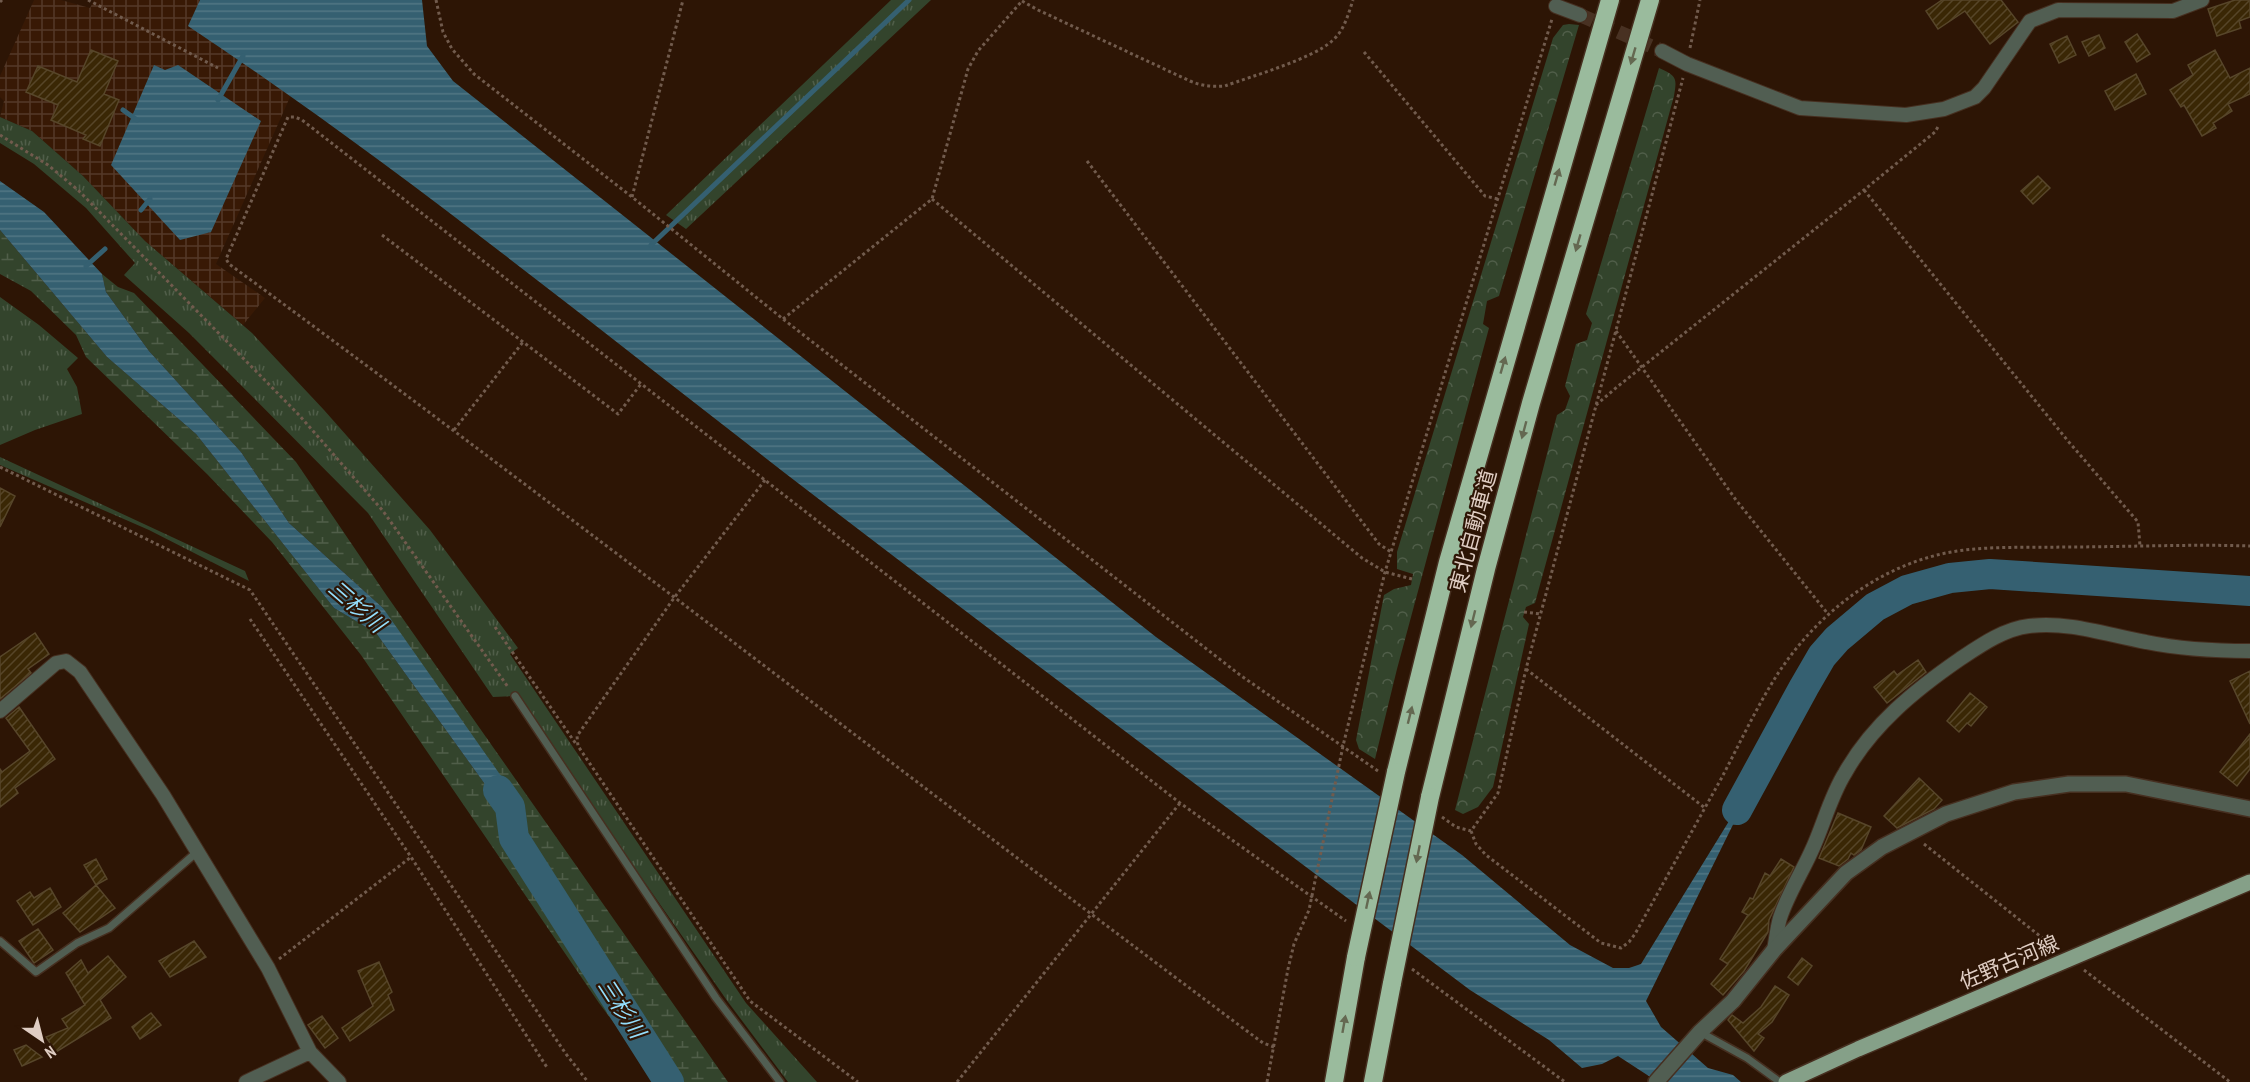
<svg xmlns="http://www.w3.org/2000/svg" width="2250" height="1082" viewBox="0 0 2250 1082" font-family="'PT Sans Narrow','Noto Sans JP',sans-serif">
	<style>
		.industrial { fill: url(#industrial-grid) }
		.grass { fill: url(#grass-tufts) }
		.forest { fill: url(#forest-crowns) }
		.wetland { fill: url(#wetland-marsh) }
		.water { fill: url(#water-rules) }
		.lines { fill: none; stroke-linecap: round; stroke-linejoin: round }
		.stream { stroke: #356071; stroke-width: 5 }
		.river { stroke: #356071; stroke-width: 30 }
		.building { fill: url(#building-hatch); stroke: #57462a; stroke-width: 1.5 }
		.minor-tunnel { stroke: #483122; stroke-width: 14; stroke-dasharray: 14 7; stroke-linecap: butt }
		.service-casing { stroke: #462f20; stroke-width: 10 }
		.minor-casing { stroke: #462f20; stroke-width: 16 }
		.tertiary-casing { stroke: #462f20; stroke-width: 18 }
		.primary-casing { stroke: #462f20; stroke-width: 18 }
		.motorway-casing { stroke: #462f20; stroke-width: 21 }
		.path { stroke: #715b4d; stroke-width: 3; stroke-dasharray: 3 3; stroke-linecap: butt }
		.service { stroke: #515e52; stroke-width: 7 }
		.minor { stroke: #515e52; stroke-width: 14 }
		.tertiary { stroke: #515e52; stroke-width: 15 }
		.primary { stroke: #85a088; stroke-width: 15 }
		.motorway { stroke: #9abb9d; stroke-width: 18 }
		.motorway-bridge-casing { stroke: #462f20; stroke-width: 21; stroke-linecap: butt }
		.motorway-bridge { stroke: #9abb9d; stroke-width: 18 }
		.oneway { fill: #646851 }
		.labels { text-anchor: middle; dominant-baseline: central; stroke-width: 4.5; stroke-linejoin: round; paint-order: stroke }
		.street-label { font-size: 21px; fill: #dfcdc3; stroke: #2d1505 }
		.water-label { font-size: 22px; font-style: italic; fill: #94defc; stroke: #2d1505 }
	</style>
	<defs>
		<pattern id="industrial-grid" width="8" height="8" patternUnits="userSpaceOnUse" patternTransform="scale(1.5)"><rect width="8" height="8" fill="#381905"/><path d="M0 4h8M4 0v8" fill="none" stroke="#543928"/></pattern>
		<pattern id="grass-tufts" width="24" height="20" patternUnits="userSpaceOnUse" patternTransform="scale(1.5)"><rect width="24" height="20" fill="#33442c"/><path d="M3 7l-1-3M5 7V3M7 7l1-3M15 17l-1-3M17 17v-4M19 17l1-3" fill="none" stroke="#505e49"/></pattern>
		<pattern id="forest-crowns" width="20" height="18" patternUnits="userSpaceOnUse" patternTransform="scale(1.5)"><rect width="20" height="18" fill="#33442c"/><path d="M2 6a3 3 0 1 1 6 0M12 15a3 3 0 1 1 6 0" fill="none" stroke="#505e49"/></pattern>
		<pattern id="wetland-marsh" width="20" height="14" patternUnits="userSpaceOnUse" patternTransform="scale(1.5)"><rect width="20" height="14" fill="#33442c"/><path d="M1 5h8M5 5V1M11 12h8M15 12V8" fill="none" stroke="#505e49"/></pattern>
		<pattern id="water-rules" width="6" height="5" patternUnits="userSpaceOnUse" patternTransform="scale(1.5)"><rect width="6" height="5" fill="#356071"/><path d="M0 2.5h6" fill="none" stroke="#527684"/></pattern>
		<pattern id="building-hatch" width="6" height="6" patternUnits="userSpaceOnUse" patternTransform="scale(1.5)"><rect width="6" height="6" fill="#3a2705"/><path d="M-1 1l2-2M0 6l6-6M5 7l2-2" fill="none" stroke="#564528"/></pattern>
	</defs>
	<rect width="100%" height="100%" fill="#2d1505"/>
	<path class="industrial" d="M34,0H61L90,8L94,0H333L216,264L265,298L243,325L145,241L83,176L32,131L0,117L4,101L0,97V76Z"/>
	<path class="grass" d="M891,0H931L686,229L666,215Z
		M0,117L32,131L83,176L145,241L252,333L324,410L430,530L518,648L510,654L746,1003L817,1082H788L728,1002L515,696L493,697L368,513L189,333L124,275L135,263L86,208L34,164L0,143Z
		M0,297L39,325L78,358L67,369L77,387L82,414L35,430L0,445Z
		M0,457L245,571L249,581L149,530L0,465Z"/>
	<path class="forest" d="M1569,24L1579,25L1499,296L1487,301L1483,324L1489,328L1397,669L1375,759L1359,749L1356,740L1384,595L1394,589L1411,585L1413,574L1397,569V552L1553,38L1563,25Z
		M1659,68C1677,76 1677,78 1674,96L1535,603L1526,607L1523,617L1529,624L1493,787L1478,807L1463,814L1455,810L1557,415L1565,410L1570,396L1565,386L1576,344L1587,340L1592,323L1586,314Z"/>
	<path class="wetland" d="M0,230L107,357L196,434L334,608L376,633L497,801L514,830L383,608L289,523L241,452L149,351L106,292L102,274L118,287L134,293L296,462L387,596L728,1082H658L599,1003L361,655L272,542L207,474L86,357L76,335L31,291L0,274Z"/>
	<path class="water" d="M200,0H422L427,46L453,81L1156,637L1462,855L1570,945L1613,968H1629L1641,964L1758,774L1646,1001L1661,1027L1708,1068L1733,1075L1741,1082H1658L1618,1056L1602,1064L1582,1068L1549,1040L1470,990C1249,824 1027,659 807,490C603,333 403,169 188,26Z
		M154,65L165,70L178,65L261,121L211,232L180,240L111,165Z
		M0,181L44,212L102,274L106,292L149,351L241,452L289,523L383,608L520,803L523,835L514,830L497,801L376,633L334,608L196,434L107,357L0,230Z"/>
	<g class="lines">
		<path class="stream" d="M218,100L243,56
			M123,110L137,120
			M141,210L150,199
			M651,245L909,0
			M86,266L105,249"/>
		<path class="river" d="M498,790L510,807L514,838L669,1082
			M1737,810L1804,687L1822,656L1837,639L1875,607L1907,590L1950,578L1990,574L2250,591"/>
	</g>
	<path class="building" d="M1942,0H2001L2018,22L1990,44L1965,11L1938,29L1926,11Z
		M2235,0H2250V17L2239,21L2241,28L2217,36L2208,9Z
		M2137,34L2150,54L2137,62L2125,42Z
		M2099,35L2105,48L2089,56L2082,42Z
		M2067,36L2076,55L2059,63L2050,44Z
		M91,50L118,61L104,94L119,100L100,146L83,139L86,135L51,120L58,105L26,92L38,66L77,82Z
		M2215,50L2230,78L2250,68V94L2228,104L2232,111L2213,123L2216,128L2202,136L2184,105L2181,107L2170,90L2193,75L2188,65Z
		M2136,74L2146,94L2115,110L2105,91Z
		M2038,176L2050,188L2033,204L2021,191Z
		M0,488L15,496L0,527Z
		M35,633L49,654L28,669L31,673L0,699V657Z
		M1918,660L1926,672L1887,703L1874,687L1894,671L1897,675Z
		M2250,671V724L2230,681Z
		M1970,693L1987,707L1971,726L1967,723L1959,732L1947,721Z
		M19,707L55,759L15,788L18,793L0,807V769L2,772L30,751L6,718Z
		M2250,734V769L2237,786L2220,772Z
		M1919,778L1942,800L1934,809L1897,828L1884,816Z
		M1838,813L1871,827L1861,850L1854,855L1851,853L1848,859L1839,866L1819,858Z
		M96,859L107,879L96,885L84,865Z
		M1781,859L1794,867L1769,920L1768,932L1744,971L1723,995L1711,984L1728,964L1720,959L1748,915L1742,912L1750,898L1753,899L1765,873L1770,876Z
		M96,885L115,908L80,932L63,913Z
		M50,888L61,907L33,925L17,901L30,892L34,898Z
		M38,929L53,950L34,963L19,941Z
		M194,941L206,957L170,977L159,961Z
		M108,956L126,977L100,1000L111,1018L56,1052L46,1037L68,1028L62,1019L85,1005L66,973L81,960L88,973Z
		M1802,958L1812,966L1798,985L1788,977Z
		M379,962L392,992L388,995L394,1010L350,1041L342,1028L373,1006L358,971Z
		M1775,986L1789,995L1772,1022L1758,1034L1764,1038L1754,1051L1728,1020L1732,1015L1743,1023L1761,1007Z
		M151,1013L161,1025L140,1039L132,1027Z
		M322,1016L338,1038L325,1048L308,1025Z
		M26,1045L42,1057L22,1066L14,1050Z"/>
	<g class="lines">
		<path class="minor-tunnel" d="M1580,15L1662,51"/>
		<g class="service-casing">
			<path id="service" d="M515,696L716,998L780,1082
				M0,941L36,972L77,943L109,928L197,852
				M1700,1032L1747,1058L1780,1082"/>
		</g>
		<g class="minor-casing">
			<path id="minor" d="M1556,6L1580,15
				M1662,51L1687,64L1800,108L1906,115L1944,109L1975,97L1984,88L2030,21L2058,10L2173,11L2202,0
				M0,711L56,663L66,661L80,672L163,795L268,968L310,1052L339,1082
				M1774,950C1776,940 1777,928 1780,918C1787,896 1801,874 1811,852C1823,827 1830,797 1845,773C1872,725 1915,690 1960,659C1981,645 2004,629 2029,626C2069,621 2107,635 2146,642C2180,649 2215,651 2250,651
				M246,1082L310,1052"/>
		</g>
		<g class="tertiary-casing">
			<path id="tertiary" d="M1656,1082L1700,1032L1733,1001L1774,950L1846,873L1882,847L1946,814L2014,792L2069,784H2126L2250,809"/>
		</g>
		<g class="primary-casing">
			<path id="primary" d="M1786,1082L1858,1049L2250,882"/>
		</g>
		<g class="motorway-casing">
			<path id="motorway" d="M1396,772L1448,562L1610,0
				M1430,797L1486,569L1531,403L1650,0
				M1334,1082L1356,957
				M1373,1082L1392,983"/>
		</g>
		<path class="path" d="M88,0L218,68
			M436,0L443,32L452,49L474,74L632,197L783,319L1240,675L1378,771
			M1022,1L1038,10L1190,81C1202,86 1212,87 1225,86C1252,76 1312,59 1332,41C1344,31 1348,15 1353,0
			M0,2L2,0
			M1690,48L1700,0
			M1364,52L1485,196L1498,199
			M0,135L48,165L79,191L299,415L383,511L508,687
			M1087,161L1379,544L1391,552
			M1864,190L2068,441L2138,522L2140,546
			M632,197L683,0
			M932,199L1362,558L1385,572L1412,579
			M382,235L618,414L641,384
			M783,319L932,199L968,69L978,51L1022,1
			M1616,331L1736,500L1828,614
			M1596,405L1617,387L1864,190L1935,132L1939,125
			M454,430L523,342
			M0,467L250,590L566,1054L588,1082
			M765,480L674,598L577,736L578,746L750,1001L858,1082
			M1524,612L1541,614
			M250,619L411,857L548,1069
			M495,627L576,744
			M1526,669L1705,808
			M1442,817L1456,827L1471,831L1498,793L1526,669L1683,78
			M1471,831L1476,844L1486,855L1601,943L1621,948L1629,942L1635,934C1664,882 1692,831 1721,779C1739,745 1756,708 1777,675C1814,618 1870,572 1937,555C1977,545 2022,548 2064,547C2126,547 2188,544 2250,546
			M1924,844L2055,948
			M279,959L411,857
			M1412,969L1565,1082
			M2084,970L2230,1082
			M1274,1047L1263,1043C917,785 577,519 229,264L226,259L288,117H295L302,120L1180,803L1346,921
			M957,1082L1180,803
			M1267,1082L1288,969L1294,944L1309,910L1343,746L1385,572L1552,19"/>
		<use href="#service" class="service"/>
		<use href="#minor" class="minor"/>
		<use href="#tertiary" class="tertiary"/>
		<use href="#primary" class="primary"/>
		<use href="#motorway" class="motorway"/>
		<g class="motorway-bridge-casing">
			<path id="motorway-bridge" d="M1356,957L1396,772
				M1392,983L1430,797"/>
		</g>
		<use href="#motorway-bridge" class="motorway-bridge"/>
	</g>
	<defs><path id="oneway-solid" d="M-6-.8H1V-3.2L6.5 0L1 3.2V.8H-6Z" transform="scale(1.5)"/></defs>
	<g class="oneway">
		<use href="#oneway-solid" transform="translate(1633 56) rotate(106)"/>
		<use href="#oneway-solid" transform="translate(1557 177) rotate(-74)"/>
		<use href="#oneway-solid" transform="translate(1578 243) rotate(106)"/>
		<use href="#oneway-solid" transform="translate(1503 365) rotate(-74)"/>
		<use href="#oneway-solid" transform="translate(1524 430) rotate(105)"/>
		<use href="#oneway-solid" transform="translate(1473 619) rotate(104)"/>
		<use href="#oneway-solid" transform="translate(1410 715) rotate(-76)"/>
		<use href="#oneway-solid" transform="translate(1418 854) rotate(101)"/>
		<use href="#oneway-solid" transform="translate(1368 900) rotate(-78)"/>
		<use href="#oneway-solid" transform="translate(1344 1024) rotate(-80)"/>
	</g>
	<g class="labels">
		<g class="street-label">
			<text transform="translate(1473 531) rotate(-75)">東北自動車道</text>
			<text transform="translate(2009 962) rotate(-23)">佐野古河線</text>
		</g>
		<g class="water-label">
			<text transform="translate(357 606) rotate(41)">三杉川</text>
			<text transform="translate(622 1008) rotate(57)">三杉川</text>
		</g>
	</g>
	<g transform="translate(42 1040) rotate(145)" stroke="#2d1505" stroke-width="4.5" paint-order="stroke">
	<path d="M0-4.5L10 22L0 15L-10 22Z" fill="#dfcdc3"/>
	<text y="-9" font-size="16" font-weight="bold" text-anchor="middle" fill="#dfcdc3">N</text>
	</g>
</svg>
